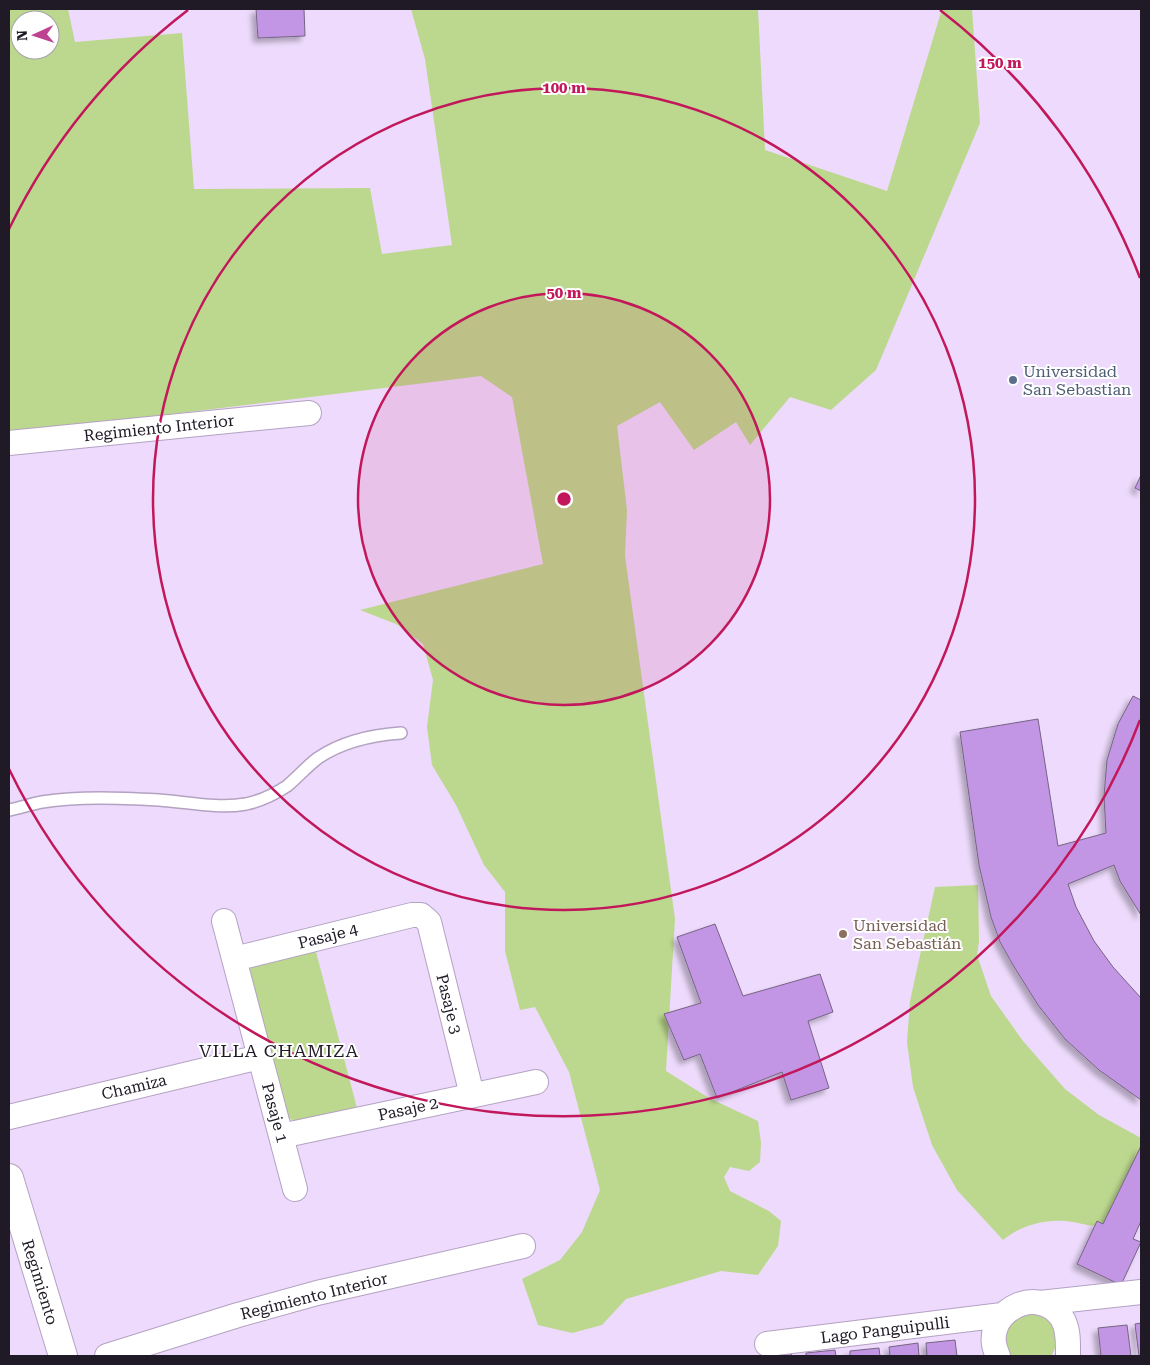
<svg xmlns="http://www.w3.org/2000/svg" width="1150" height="1365" viewBox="0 0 1150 1365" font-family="'Roboto Serif',serif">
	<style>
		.green { fill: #bcd88e; fill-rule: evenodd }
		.building { fill: #c395e5; stroke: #756482; filter: url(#shadow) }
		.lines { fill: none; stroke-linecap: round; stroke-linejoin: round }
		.service-casing { stroke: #b4a2c2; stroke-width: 14 }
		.minor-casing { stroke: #b4a2c2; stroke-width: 26 }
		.secondary-casing { stroke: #b4a2c2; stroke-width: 30 }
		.service { stroke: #fff; stroke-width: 11 }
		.minor { stroke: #fff; stroke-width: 24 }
		.secondary { stroke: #fff; stroke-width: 28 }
		.ring { fill: none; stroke: #c2185b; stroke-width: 2.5 }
		.service-dot { fill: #5c6f8a; stroke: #fff; stroke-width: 2 }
		.education-dot { fill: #8d6e63; stroke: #fff; stroke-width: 2 }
		.labels { text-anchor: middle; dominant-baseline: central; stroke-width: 4; stroke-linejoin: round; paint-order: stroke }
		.service-label { font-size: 16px; fill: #4e5e75; stroke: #fff; text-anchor: start }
		.street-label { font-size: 16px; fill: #201a26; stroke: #fff }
		.education-label { font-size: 16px; fill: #785e54; stroke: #fff; text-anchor: start }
		.neighbourhood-label { font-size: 18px; letter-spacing: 1px; fill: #201a26; stroke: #fff }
		.centre { fill: #c2185b; stroke: #fff; stroke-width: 2.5 }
		.ring-label { font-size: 15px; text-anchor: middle; font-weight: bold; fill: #c2185b; stroke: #fff; stroke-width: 4; stroke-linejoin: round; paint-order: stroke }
	</style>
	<defs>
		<filter id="shadow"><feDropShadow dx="-4.5" dy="4.5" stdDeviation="2.5" flood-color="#0004"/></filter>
	</defs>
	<rect width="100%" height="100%" fill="#eddafc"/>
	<path class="green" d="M9,9H68L75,42L182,33L194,189L370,188L382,254L452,245L425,59L411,9H758L765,150L887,191L942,9H972L980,123L876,370L831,410L790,397L750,445L736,422L694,450L660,402L617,426L627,510L625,556L675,919L666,1071L709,1098L758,1121L761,1143L760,1162L749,1171L730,1167L724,1177L730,1191L769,1211L781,1221L778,1246L758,1275L721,1271L626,1299L602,1325L572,1333L538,1325L522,1279L560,1260L582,1232L600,1190L569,1072L535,1007L520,1010L505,951V892L484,865L456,805L432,765L427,727L433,680L423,644L396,624L360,610L543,564L512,397L481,376L9,434ZM20,20H50V50H20Z
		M978,885L979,941L977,955L991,996L1023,1041L1065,1089L1099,1115L1141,1138V1146L1103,1224C1092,1228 1085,1224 1073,1222C1048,1218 1023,1224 1003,1240L957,1190L932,1145L913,1087L907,1042L910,1001L935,887Z
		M315,948L357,1108L295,1121L290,1119L284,1113L249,970L252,966Z
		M1033,1313C1054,1319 1064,1337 1051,1356H1011C998,1335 1010,1317 1033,1313Z"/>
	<path class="building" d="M256,9H304L305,36L258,38Z
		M1141,475V491L1135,488Z
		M1133,696L1141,700V915L1120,881L1114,865L1068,884L1076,907L1094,941L1113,967L1141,998V1100L1099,1070L1065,1039L1038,1005L1013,965L1000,942L991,917L979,865L960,732L1038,719L1058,846L1106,833L1104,796L1107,760L1118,724Z
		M715,924L743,996L820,974L833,1012L808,1021L829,1088L791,1100L782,1072L717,1098L700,1054L684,1060L664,1014L701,1003L677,937Z
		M1141,1146V1221L1133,1239L1141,1242L1121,1285L1077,1264L1097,1221L1103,1224Z
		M1141,1323V1356H1139L1135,1324Z
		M1127,1325L1131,1356H1101L1098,1328Z
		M955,1340L957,1356H927L926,1343Z
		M918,1343L919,1356H890L889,1347Z
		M879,1348L880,1356H850V1351Z
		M835,1350L836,1356H806V1353Z
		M791,1353L792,1356H767Z"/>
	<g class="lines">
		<g class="service-casing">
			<path id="service" d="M9,810C20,808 31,804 42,802C80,796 121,798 159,800C188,802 217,809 246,804C260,801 275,794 287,786C298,777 307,766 318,758C343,741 371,735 401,733"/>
		</g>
		<g class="minor-casing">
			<path id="minor" d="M9,443L309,413
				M224,921L295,1189
				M234,959L412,915H421L429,922L472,1095
				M9,1117L260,1057
				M281,1136L536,1082
				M1040,1303L1141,1292
				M767,1344L1002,1315
				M107,1356L238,1315L317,1293L523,1246
				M998,1356C977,1315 1037,1281 1062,1318C1069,1329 1068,1344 1068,1356"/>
		</g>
		<g class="secondary-casing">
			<path id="secondary" d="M9,1178L63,1356"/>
		</g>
		<use href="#service" class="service"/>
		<use href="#minor" class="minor"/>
		<use href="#secondary" class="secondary"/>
	</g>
	<circle cx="564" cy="499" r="206" fill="#c2185b" fill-opacity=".12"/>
	<g class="ring">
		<circle cx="564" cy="499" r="206"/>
		<circle cx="564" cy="499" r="411"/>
		<path d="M1140 720A617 617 0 0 1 9 769M9 229A617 617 0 0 1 188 10M940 10A617 617 0 0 1 1140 278"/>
	</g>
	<circle class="service-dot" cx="1013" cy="380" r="5"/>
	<circle class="education-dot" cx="843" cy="934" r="5"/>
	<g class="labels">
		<g class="service-label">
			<text x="1023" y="371">Universidad<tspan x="1023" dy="18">San Sebastian</tspan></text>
		</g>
		<g class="street-label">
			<text transform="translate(159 428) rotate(-6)">Regimiento Interior</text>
			<text transform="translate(328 936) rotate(-14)">Pasaje 4</text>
			<text transform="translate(449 1004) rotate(76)">Pasaje 3</text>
			<text transform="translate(134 1087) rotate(-13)">Chamiza</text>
			<text transform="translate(408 1109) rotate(-12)">Pasaje 2</text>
			<text transform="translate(275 1113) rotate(75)">Pasaje 1</text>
			<text transform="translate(40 1282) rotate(73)">Regimiento</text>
			<text transform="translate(314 1296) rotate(-14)">Regimiento Interior</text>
			<text transform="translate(885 1330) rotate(-7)">Lago Panguipulli</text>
		</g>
		<g class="education-label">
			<text x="853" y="925">Universidad<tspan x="853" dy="18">San Sebastián</tspan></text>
		</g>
		<g class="neighbourhood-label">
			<text x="279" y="1050">VILLA CHAMIZA</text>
		</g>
	</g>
	<circle cx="564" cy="499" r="8" class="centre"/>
	<g class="ring-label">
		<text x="1000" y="68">150 m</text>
		<text x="564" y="93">100 m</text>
		<text x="564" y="298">50 m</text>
	</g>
	<rect width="1150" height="1365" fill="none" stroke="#201a26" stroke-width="20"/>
	<g transform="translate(35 35) rotate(267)"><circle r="24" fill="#ffffff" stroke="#a6a3a8"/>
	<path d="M0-4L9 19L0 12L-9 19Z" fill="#bf4291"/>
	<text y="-8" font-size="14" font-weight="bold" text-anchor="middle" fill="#201a26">N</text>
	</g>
</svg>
